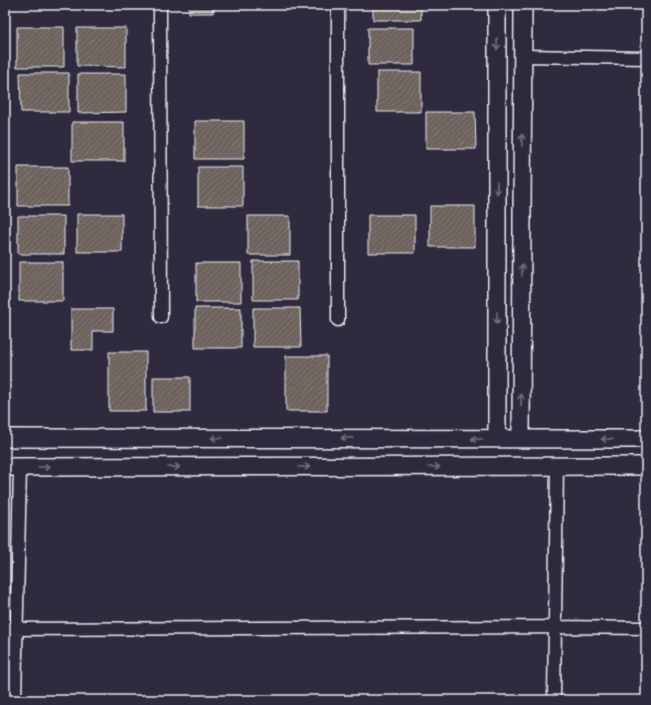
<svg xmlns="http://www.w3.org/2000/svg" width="651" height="705" viewBox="0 0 651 705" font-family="'Shantell Sans',sans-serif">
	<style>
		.building { fill: url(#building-hatch); stroke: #e8f1f8 }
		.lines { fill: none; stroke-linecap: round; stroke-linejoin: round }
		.street-casing { stroke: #e8f1f8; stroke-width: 15 }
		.secondary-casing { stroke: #e8f1f8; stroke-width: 20 }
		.street { stroke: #2f2a3d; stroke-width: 12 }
		.secondary { stroke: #2f2a3d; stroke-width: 17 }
		.oneway { stroke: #70707e }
	</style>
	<defs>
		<pattern id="building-hatch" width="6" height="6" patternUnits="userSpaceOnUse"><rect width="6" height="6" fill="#6e625d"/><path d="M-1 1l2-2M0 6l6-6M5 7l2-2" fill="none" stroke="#837975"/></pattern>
	</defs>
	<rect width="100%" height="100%" fill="#2f2a3d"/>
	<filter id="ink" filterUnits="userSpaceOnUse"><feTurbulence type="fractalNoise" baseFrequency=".025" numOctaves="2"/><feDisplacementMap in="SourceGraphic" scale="8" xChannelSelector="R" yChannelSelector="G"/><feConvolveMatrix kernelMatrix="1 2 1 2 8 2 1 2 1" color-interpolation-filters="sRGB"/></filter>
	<g filter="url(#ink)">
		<path class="building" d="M189,5H213V13H189Z
			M373,5H421V20H373Z
			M17,27H64V67H17Z
			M77,28H126V67L77,66Z
			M368,28H414V65H368Z
			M377,72H421V112H377Z
			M20,73H69V112H21Z
			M78,74H126V112L78,113Z
			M426,112H475L476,149H426Z
			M195,121H244V159H195Z
			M72,122H124V161H72Z
			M18,167H68V206H18Z
			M198,167H243V206H198Z
			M430,206H475V247H430Z
			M77,214H122V252H77Z
			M368,215H415V253H368Z
			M18,216H64V254H18Z
			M248,216H290V255H248Z
			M253,261H298V300H253Z
			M19,262H63V301H19Z
			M196,263H241V302H196Z
			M195,308H241V348H195Z
			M253,308H300L301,347H253Z
			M71,309H113V331H93V350H71Z
			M109,352H146V411H109Z
			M286,356H327V411H286Z
			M153,377H190V412H153Z"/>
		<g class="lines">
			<g class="street-casing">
				<path id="street" d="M160,5L161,317
					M523,56L646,58
					M338,320V5
					M5,629L555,627L646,628
					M15,700L20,467
					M554,700L557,466"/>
			</g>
			<g class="secondary-casing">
				<path id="secondary" d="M497,5V439
					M5,438L646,439
					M521,439L523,5
					M5,467L646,466"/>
			</g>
			<use href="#street" class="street"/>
			<use href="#secondary" class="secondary"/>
		</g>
		<defs><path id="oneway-shaft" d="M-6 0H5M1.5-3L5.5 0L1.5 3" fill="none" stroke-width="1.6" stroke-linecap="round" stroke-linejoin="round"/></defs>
		<g class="oneway">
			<use href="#oneway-shaft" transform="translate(497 44) rotate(90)"/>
			<use href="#oneway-shaft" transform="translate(522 140) rotate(-90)"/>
			<use href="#oneway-shaft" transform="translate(497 188) rotate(90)"/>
			<use href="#oneway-shaft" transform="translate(522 270) rotate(-90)"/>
			<use href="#oneway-shaft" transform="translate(497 318) rotate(90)"/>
			<use href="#oneway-shaft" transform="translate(521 400) rotate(-90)"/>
			<use href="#oneway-shaft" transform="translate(217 438) rotate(-180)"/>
			<use href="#oneway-shaft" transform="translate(347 438) rotate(-180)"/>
			<use href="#oneway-shaft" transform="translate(477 439) rotate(-180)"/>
			<use href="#oneway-shaft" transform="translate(607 439) rotate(-180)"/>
			<use href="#oneway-shaft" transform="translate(44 467)"/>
			<use href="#oneway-shaft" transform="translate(174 467)"/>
			<use href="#oneway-shaft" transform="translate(304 467)"/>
			<use href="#oneway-shaft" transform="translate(434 467)"/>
		</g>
	</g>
	<rect width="651" height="705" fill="none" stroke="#2f2a3d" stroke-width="20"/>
	<rect x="10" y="10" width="631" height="685" fill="none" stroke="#e8f1f8" stroke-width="1.5" filter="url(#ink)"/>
</svg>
